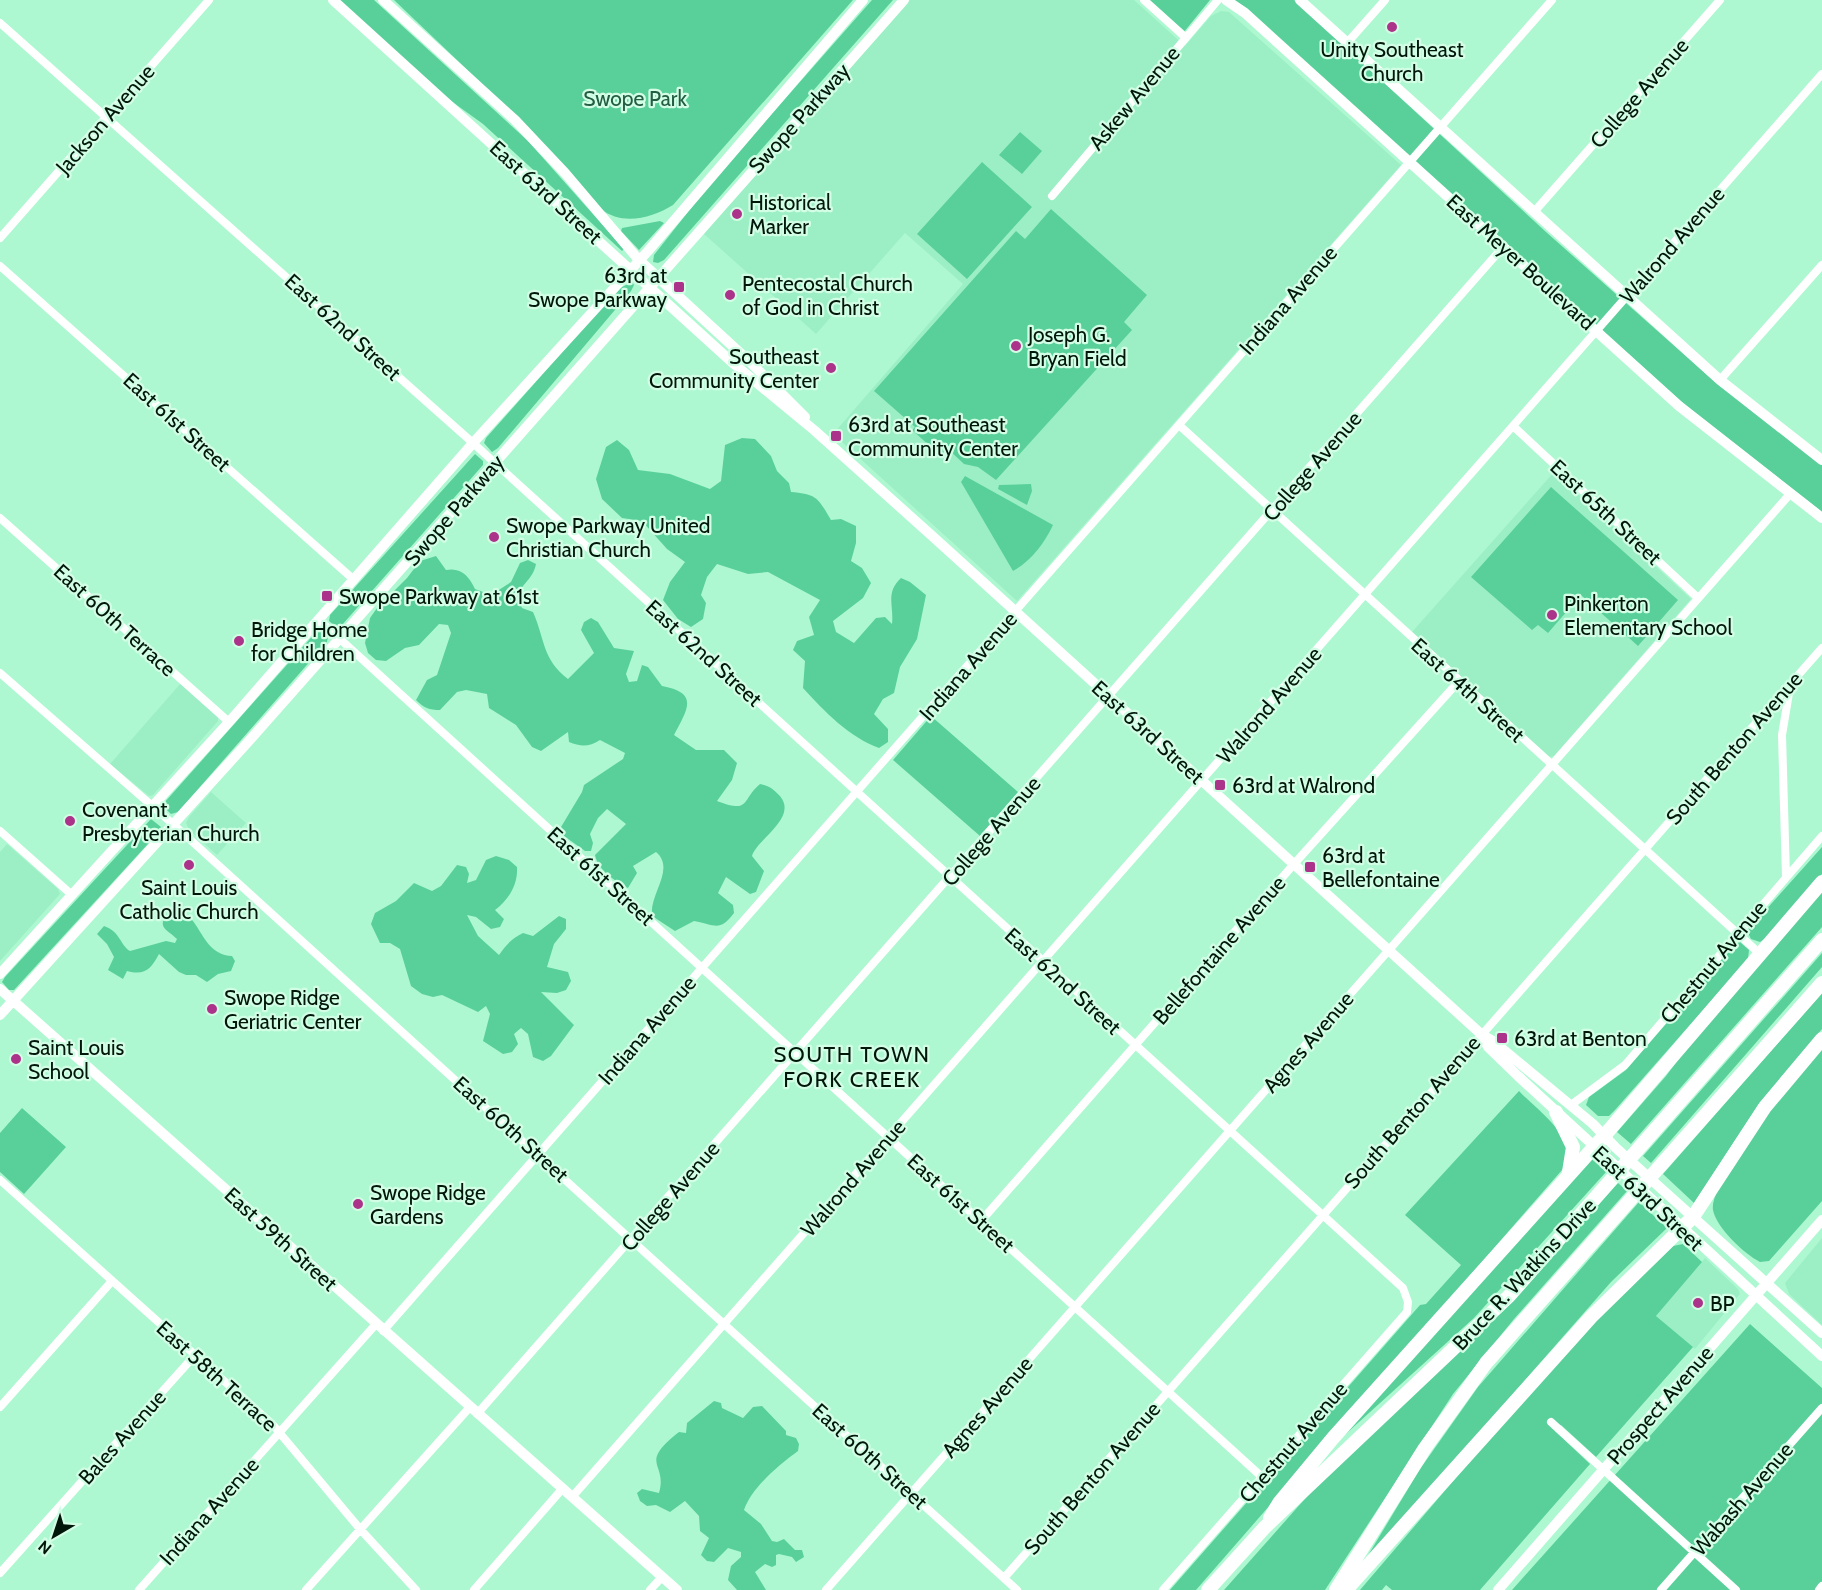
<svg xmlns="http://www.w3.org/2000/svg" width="1822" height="1590" viewBox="0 0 1822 1590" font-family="Cabin,sans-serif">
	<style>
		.built { fill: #9cefc4 }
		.green { fill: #59d09a }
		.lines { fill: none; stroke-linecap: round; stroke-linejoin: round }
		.street { stroke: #fff; stroke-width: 8 }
		.secondary { stroke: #fff; stroke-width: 10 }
		.highway { stroke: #fff; stroke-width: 14 }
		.poi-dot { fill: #ab3389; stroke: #d3fee6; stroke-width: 2 }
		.labels { text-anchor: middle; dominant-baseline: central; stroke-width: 4.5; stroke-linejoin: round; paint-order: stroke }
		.poi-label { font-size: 21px; fill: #00170a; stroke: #d3fee6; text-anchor: start }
		.street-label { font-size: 21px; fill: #00170a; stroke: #d3fee6 }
		.park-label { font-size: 21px; fill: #235d43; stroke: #d3fee6 }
		.neighbourhood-label { font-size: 22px; letter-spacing: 1.5px; fill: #00170a; stroke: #d3fee6 }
	</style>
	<rect width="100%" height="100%" fill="#aef8d1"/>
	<path class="built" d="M910,0H1134L1185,46L1211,16L1221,11L1229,12L1401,165L1017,601L833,434L963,284L905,233L816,334L704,234Z
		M1554,472L1691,599L1554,756L1549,757L1412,632Z
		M181,683L218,716V721L153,795L149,796L110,764Z
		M211,792L246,823L217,855L189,830L186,823L189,817Z
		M7,844L58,889L60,894L0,961V852Z
		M1822,1238V1325L1789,1294L1785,1283Z
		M1705,1258L1738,1289L1740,1294L1695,1349L1656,1316Z"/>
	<path class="green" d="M339,0H374L528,141L624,249L622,251L483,124L447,98Z
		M394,0H853L673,205C652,218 622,226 601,209L518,118Z
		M872,0H893L664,260L658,263L653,262L654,255L710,184Z
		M1146,0H1210L1184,32Z
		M1234,0H1294L1546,232L1715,382L1822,465V512L1683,403Z
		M1020,132L1042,151L1022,174L999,155Z
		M982,162L1032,207L967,279L917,234Z
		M1051,209L1147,295L1124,322L1132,330L996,480L978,467L964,464L948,449L941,456L912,430L915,427L874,391L1016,231L1025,239Z
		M660,221L664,223L639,250L621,231L622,228Z
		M632,282L634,285L631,291L498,448L492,452L484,443L486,438L618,289Z
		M742,438L755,439L771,456L777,471L789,483L791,492C817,494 818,498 831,520L841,519L856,526V543L851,561L862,568L871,583L863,598L833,621L836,632L854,643L876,618L885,617L892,624C894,605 885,593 901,578L910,582L926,595L917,639L900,667L894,693L883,699L874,714L888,729V742L879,748C849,737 825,712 803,688L805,661L793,650L797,641L814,635L809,617L820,600L768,572L748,574L717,564L707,577L701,595L706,603L703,619L691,627L678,619L663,600L670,582L685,562L667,549L642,521L622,518L602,499L596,479L606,447L617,440L629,450L638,470L670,474L710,489L721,481L725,445Z
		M475,454L483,461V465L342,625L336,627L329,621L330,615Z
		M965,476L1053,525C1044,544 1031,561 1013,571L961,482Z
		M1031,484L1032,491L1027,505L998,489L999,485Z
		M1551,487L1678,600L1638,646L1581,595L1548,633L1538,625L1532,630L1471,577Z
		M436,556L446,570C461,567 469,576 475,589L491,595L511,582L520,563L528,560L536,564C532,585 512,585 522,608L533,612C545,639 542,659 568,679L594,653L581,630L584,622L591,618L598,622L614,648L634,651L626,674L629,682L637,681L642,665L648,667L662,686C701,693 686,711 674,735L696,750H724L737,763L732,780L717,801C751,814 741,800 760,784C770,786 773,789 780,796C798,818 758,838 752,856L764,871L756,892L750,894L726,877L718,893L733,905L734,913C720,932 715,925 694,921L675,931L652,916C649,894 676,869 656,852L633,866L637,873L628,888C615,881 598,870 595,855L626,824L607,809L598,818L590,834L593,843L591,851H585L564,836L561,827L582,792L584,785L623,759L625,753L600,740C589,747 581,747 569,742L568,732L541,751L532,747L516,725L489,708L487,694L466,690L457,692L440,710C429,710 424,708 416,700L427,680L437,675L451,633L448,625L439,624L419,645L405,648L386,661L376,660L368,653L365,643L370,618L377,608L407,578L420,561Z
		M322,630L328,636L327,642L178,812L171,814L164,807V803L317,631Z
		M931,716L1018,792L980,836L893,760Z
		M151,819L161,827L158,833L14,990H9L2,982L5,977Z
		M1822,847V874L1766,938L1760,942L1751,939L1747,931Z
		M496,856L509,860L517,867C518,885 509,899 495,910L504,919L500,927L491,929L476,917L467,915L478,936L499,955C506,945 511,939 523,933L533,936L559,916L566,919V929L554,944L547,967L568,972L571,981L566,990L557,993L541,992L574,1025L551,1056L543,1061L533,1057L528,1034L521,1028L514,1034L518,1044L512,1052L503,1054L483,1041L490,1014L486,1006L478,1012L442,995L433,997L422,994L411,986L400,949L390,943H380L371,924L375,913L396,901L414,883L432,891L441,886L457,865L466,867L469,874L467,883L476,880L486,860Z
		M1822,891V927L1631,1144L1617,1132L1666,1076L1698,1033Z
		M172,910C202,910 198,954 232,956L235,961L231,971L218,974L207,982L196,975H186L179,972L159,954C151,969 145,976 127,971L123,979L108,970L114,957L107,944L97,934L104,926C121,932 119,944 130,951L166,941L175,943L177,939C166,928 154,927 172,910Z
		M1740,942L1749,950L1748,959L1615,1110L1609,1116H1598L1586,1105L1589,1097L1626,1070L1735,944Z
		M1822,953V967L1651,1163L1643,1156Z
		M1822,993V1029L1758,1105L1694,1203L1663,1174Z
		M1822,1047V1201L1769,1261L1760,1262C1743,1253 1716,1227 1713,1210C1708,1181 1801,1073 1822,1047Z
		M1519,1091C1539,1112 1581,1139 1562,1170L1196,1590H1170L1420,1305L1426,1304L1461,1265L1405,1215Z
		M22,1108L66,1147L24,1194L0,1172V1133Z
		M1592,1159L1606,1172L1474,1318L1338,1441Z
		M1618,1183L1627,1191L1514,1319L1453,1394L1325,1590H1224L1319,1483L1511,1303Z
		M1639,1202L1667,1228L1611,1282L1398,1525L1367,1557L1420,1469L1478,1387Z
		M1683,1244L1702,1262L1656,1316L1693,1347L1596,1457L1561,1425L1555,1431L1590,1464L1480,1590H1392L1386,1585L1382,1590H1360L1560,1356L1673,1246Z
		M1750,1324L1822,1388V1590H1512Z
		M714,1401L721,1403L722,1408L743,1418L753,1407L762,1406L786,1431V1435L796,1438L799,1444L798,1451C779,1465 752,1487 744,1510L761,1524L772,1541L777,1542L784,1539L795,1550H802L804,1557L796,1562L792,1557L779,1554L776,1555V1565L772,1567L765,1564L755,1572L766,1590H737L728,1580L731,1566L741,1557V1552L728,1548L714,1562L707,1561L701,1555L709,1538L700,1531L699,1516L685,1501L670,1512L656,1505L647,1506L640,1501L637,1493L642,1489L659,1493C668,1462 637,1465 679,1432L686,1433L687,1423Z"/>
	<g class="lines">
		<path class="street" d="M1144,0L1185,37
			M0,23L473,443L1403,1288L1408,1302L1407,1312L1163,1590
			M1347,43L1385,0
			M1052,196L1218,0
			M1534,212L1720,0
			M0,238L209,0
			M0,266L353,579
			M1720,380L1822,265
			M1179,425L1759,953
			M1513,426L1698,598
			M0,518L229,722
			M319,620L1262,1477
			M0,673L174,825L1017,1590
			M0,831L72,895
			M1786,877L1782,735L1790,687
			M1571,1105L1625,1065L1822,836
			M0,1180L273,1425L360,1529L416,1590
			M981,1221L1294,864L1459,681
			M383,1331L1552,0
			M0,1407L112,1281
			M477,1414L1503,247
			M1551,1422L1736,1590
			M572,1497L1822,74
			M0,1573L195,1355
			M1004,1578L1822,648
			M139,1590L376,1324
			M306,1590L470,1407
			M474,1590L563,1488
			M650,1590L662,1577
			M826,1590L1790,494
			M1661,1590L1822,1408
			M1819,1590L1822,1586"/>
		<path class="secondary" d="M333,0L734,364L814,430L930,534L1481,1034L1493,1041L1593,1124L1616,1148L1822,1333
			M383,0L515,120L565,173L639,260L751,363L805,417
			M1226,0L1245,13L1679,406L1822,518
			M1300,0L1720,380L1822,460
			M0,974L229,722L473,443L648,251L863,0
			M0,989L677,1590
			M0,1015L248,742L904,0
			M1481,1034L1488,1047L1518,1076L1822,1356
			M1498,1590L1822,1220"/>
		<path class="highway" d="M1556,1112L1573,1147L1569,1172
			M1270,1518L1279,1503L1333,1438L1604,1136L1822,882
			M1208,1590L1265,1527L1509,1296L1822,940
			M1336,1590L1425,1448L1486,1363L1822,983
			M1346,1590L1591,1317L1693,1217L1765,1107L1822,1039"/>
	</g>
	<g class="poi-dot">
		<circle cx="1392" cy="27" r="6"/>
		<circle cx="737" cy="214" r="6"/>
		<rect x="673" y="281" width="12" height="12" rx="3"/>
		<circle cx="730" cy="295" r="6"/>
		<circle cx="1016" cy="346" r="6"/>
		<circle cx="831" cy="368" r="6"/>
		<rect x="830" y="430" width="12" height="12" rx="3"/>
		<circle cx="494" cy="537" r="6"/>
		<rect x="321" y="590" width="12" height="12" rx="3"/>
		<circle cx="1552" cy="615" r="6"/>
		<circle cx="239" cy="641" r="6"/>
		<rect x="1214" y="779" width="12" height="12" rx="3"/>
		<circle cx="70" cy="821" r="6"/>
		<circle cx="189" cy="865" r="6"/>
		<rect x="1304" y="861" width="12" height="12" rx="3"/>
		<circle cx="212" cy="1009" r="6"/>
		<rect x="1496" y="1032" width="12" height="12" rx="3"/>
		<circle cx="16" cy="1059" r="6"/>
		<circle cx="358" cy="1204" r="6"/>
		<circle cx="1698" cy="1303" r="6"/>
	</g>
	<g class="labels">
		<g class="poi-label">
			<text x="1392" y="49" text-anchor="middle">Unity Southeast<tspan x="1392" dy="24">Church</tspan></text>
			<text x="749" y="202">Historical<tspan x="749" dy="24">Marker</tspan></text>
			<text x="667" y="275" text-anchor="end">63rd at<tspan x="667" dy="24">Swope Parkway</tspan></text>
			<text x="742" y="283">Pentecostal Church<tspan x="742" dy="24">of God in Christ</tspan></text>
			<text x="1028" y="334">Joseph G.<tspan x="1028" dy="24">Bryan Field</tspan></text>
			<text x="819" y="356" text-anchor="end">Southeast<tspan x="819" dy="24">Community Center</tspan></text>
			<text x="848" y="424">63rd at Southeast<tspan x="848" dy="24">Community Center</tspan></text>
			<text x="506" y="525">Swope Parkway United<tspan x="506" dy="24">Christian Church</tspan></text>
			<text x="339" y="596">Swope Parkway at 61st</text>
			<text x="1564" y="603">Pinkerton<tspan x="1564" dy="24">Elementary School</tspan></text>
			<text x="251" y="629">Bridge Home<tspan x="251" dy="24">for Children</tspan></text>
			<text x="1232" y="785">63rd at Walrond</text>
			<text x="82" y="809">Covenant<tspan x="82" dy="24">Presbyterian Church</tspan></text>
			<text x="1322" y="855">63rd at<tspan x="1322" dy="24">Bellefontaine</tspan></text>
			<text x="189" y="887" text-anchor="middle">Saint Louis<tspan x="189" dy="24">Catholic Church</tspan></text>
			<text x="224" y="997">Swope Ridge<tspan x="224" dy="24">Geriatric Center</tspan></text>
			<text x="1514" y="1038">63rd at Benton</text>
			<text x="28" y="1047">Saint Louis<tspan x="28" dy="24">School</tspan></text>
			<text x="370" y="1192">Swope Ridge<tspan x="370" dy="24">Gardens</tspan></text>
			<text x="1710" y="1303">BP</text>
		</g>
		<g class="street-label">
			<text transform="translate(1639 93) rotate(-49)">College Avenue</text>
			<text transform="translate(1134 98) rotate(-50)">Askew Avenue</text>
			<text transform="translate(799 118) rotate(-48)">Swope Parkway</text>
			<text transform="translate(105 119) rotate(-49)">Jackson Avenue</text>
			<text transform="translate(546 192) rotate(42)">East 63rd Street</text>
			<text transform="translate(1672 245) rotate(-49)">Walrond Avenue</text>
			<text transform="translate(1521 262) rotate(42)">East Meyer Boulevard</text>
			<text transform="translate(1288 300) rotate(-49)">Indiana Avenue</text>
			<text transform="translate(343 327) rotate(42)">East 62nd Street</text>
			<text transform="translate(177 422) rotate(42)">East 61st Street</text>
			<text transform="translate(1312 466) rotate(-49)">College Avenue</text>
			<text transform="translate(454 510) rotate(-49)">Swope Parkway</text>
			<text transform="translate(1606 512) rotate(43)">East 65th Street</text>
			<text transform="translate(115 620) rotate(42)">East 60th Terrace</text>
			<text transform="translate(704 653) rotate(42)">East 62nd Street</text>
			<text transform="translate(968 666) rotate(-49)">Indiana Avenue</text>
			<text transform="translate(1468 690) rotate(42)">East 64th Street</text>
			<text transform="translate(1269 705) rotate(-49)">Walrond Avenue</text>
			<text transform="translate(1148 732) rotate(42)">East 63rd Street</text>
			<text transform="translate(1734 748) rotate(-49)">South Benton Avenue</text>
			<text transform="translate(991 831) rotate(-49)">College Avenue</text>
			<text transform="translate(601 876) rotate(42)">East 61st Street</text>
			<text transform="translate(1219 950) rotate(-49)">Bellefontaine Avenue</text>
			<text transform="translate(1713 962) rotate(-50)">Chestnut Avenue</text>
			<text transform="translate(1063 981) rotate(42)">East 62nd Street</text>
			<text transform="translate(647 1030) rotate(-49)">Indiana Avenue</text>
			<text transform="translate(1308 1042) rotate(-49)">Agnes Avenue</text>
			<text transform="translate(1412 1112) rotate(-49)">South Benton Avenue</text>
			<text transform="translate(511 1129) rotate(42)">East 60th Street</text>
			<text transform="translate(853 1178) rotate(-49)">Walrond Avenue</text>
			<text transform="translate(670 1196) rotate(-49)">College Avenue</text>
			<text transform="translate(1648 1198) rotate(43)">East 63rd Street</text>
			<text transform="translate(961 1203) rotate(42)">East 61st Street</text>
			<text transform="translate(281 1239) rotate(42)">East 59th Street</text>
			<text transform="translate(1524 1274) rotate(-47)">Bruce R. Watkins Drive</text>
			<text transform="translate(217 1376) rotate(42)">East 58th Terrace</text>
			<text transform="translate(1660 1405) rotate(-49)">Prospect Avenue</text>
			<text transform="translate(987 1407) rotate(-49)">Agnes Avenue</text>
			<text transform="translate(122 1437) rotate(-48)">Bales Avenue</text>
			<text transform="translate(1293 1442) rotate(-49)">Chestnut Avenue</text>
			<text transform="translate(870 1456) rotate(42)">East 60th Street</text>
			<text transform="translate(1092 1478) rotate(-49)">South Benton Avenue</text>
			<text transform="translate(1742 1499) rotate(-49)">Wabash Avenue</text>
			<text transform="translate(209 1511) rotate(-48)">Indiana Avenue</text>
		</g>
		<g class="park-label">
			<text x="635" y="98">Swope Park</text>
		</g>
		<g class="neighbourhood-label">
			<text x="852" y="1054">SOUTH TOWN<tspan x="852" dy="25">FORK CREEK</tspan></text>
		</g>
	</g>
	<g transform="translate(54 1536) rotate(219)" stroke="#d3fee6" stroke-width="4.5" paint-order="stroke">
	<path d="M0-4.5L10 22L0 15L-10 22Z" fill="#00170a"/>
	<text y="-9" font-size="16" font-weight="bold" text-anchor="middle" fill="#00170a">N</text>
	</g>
</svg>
